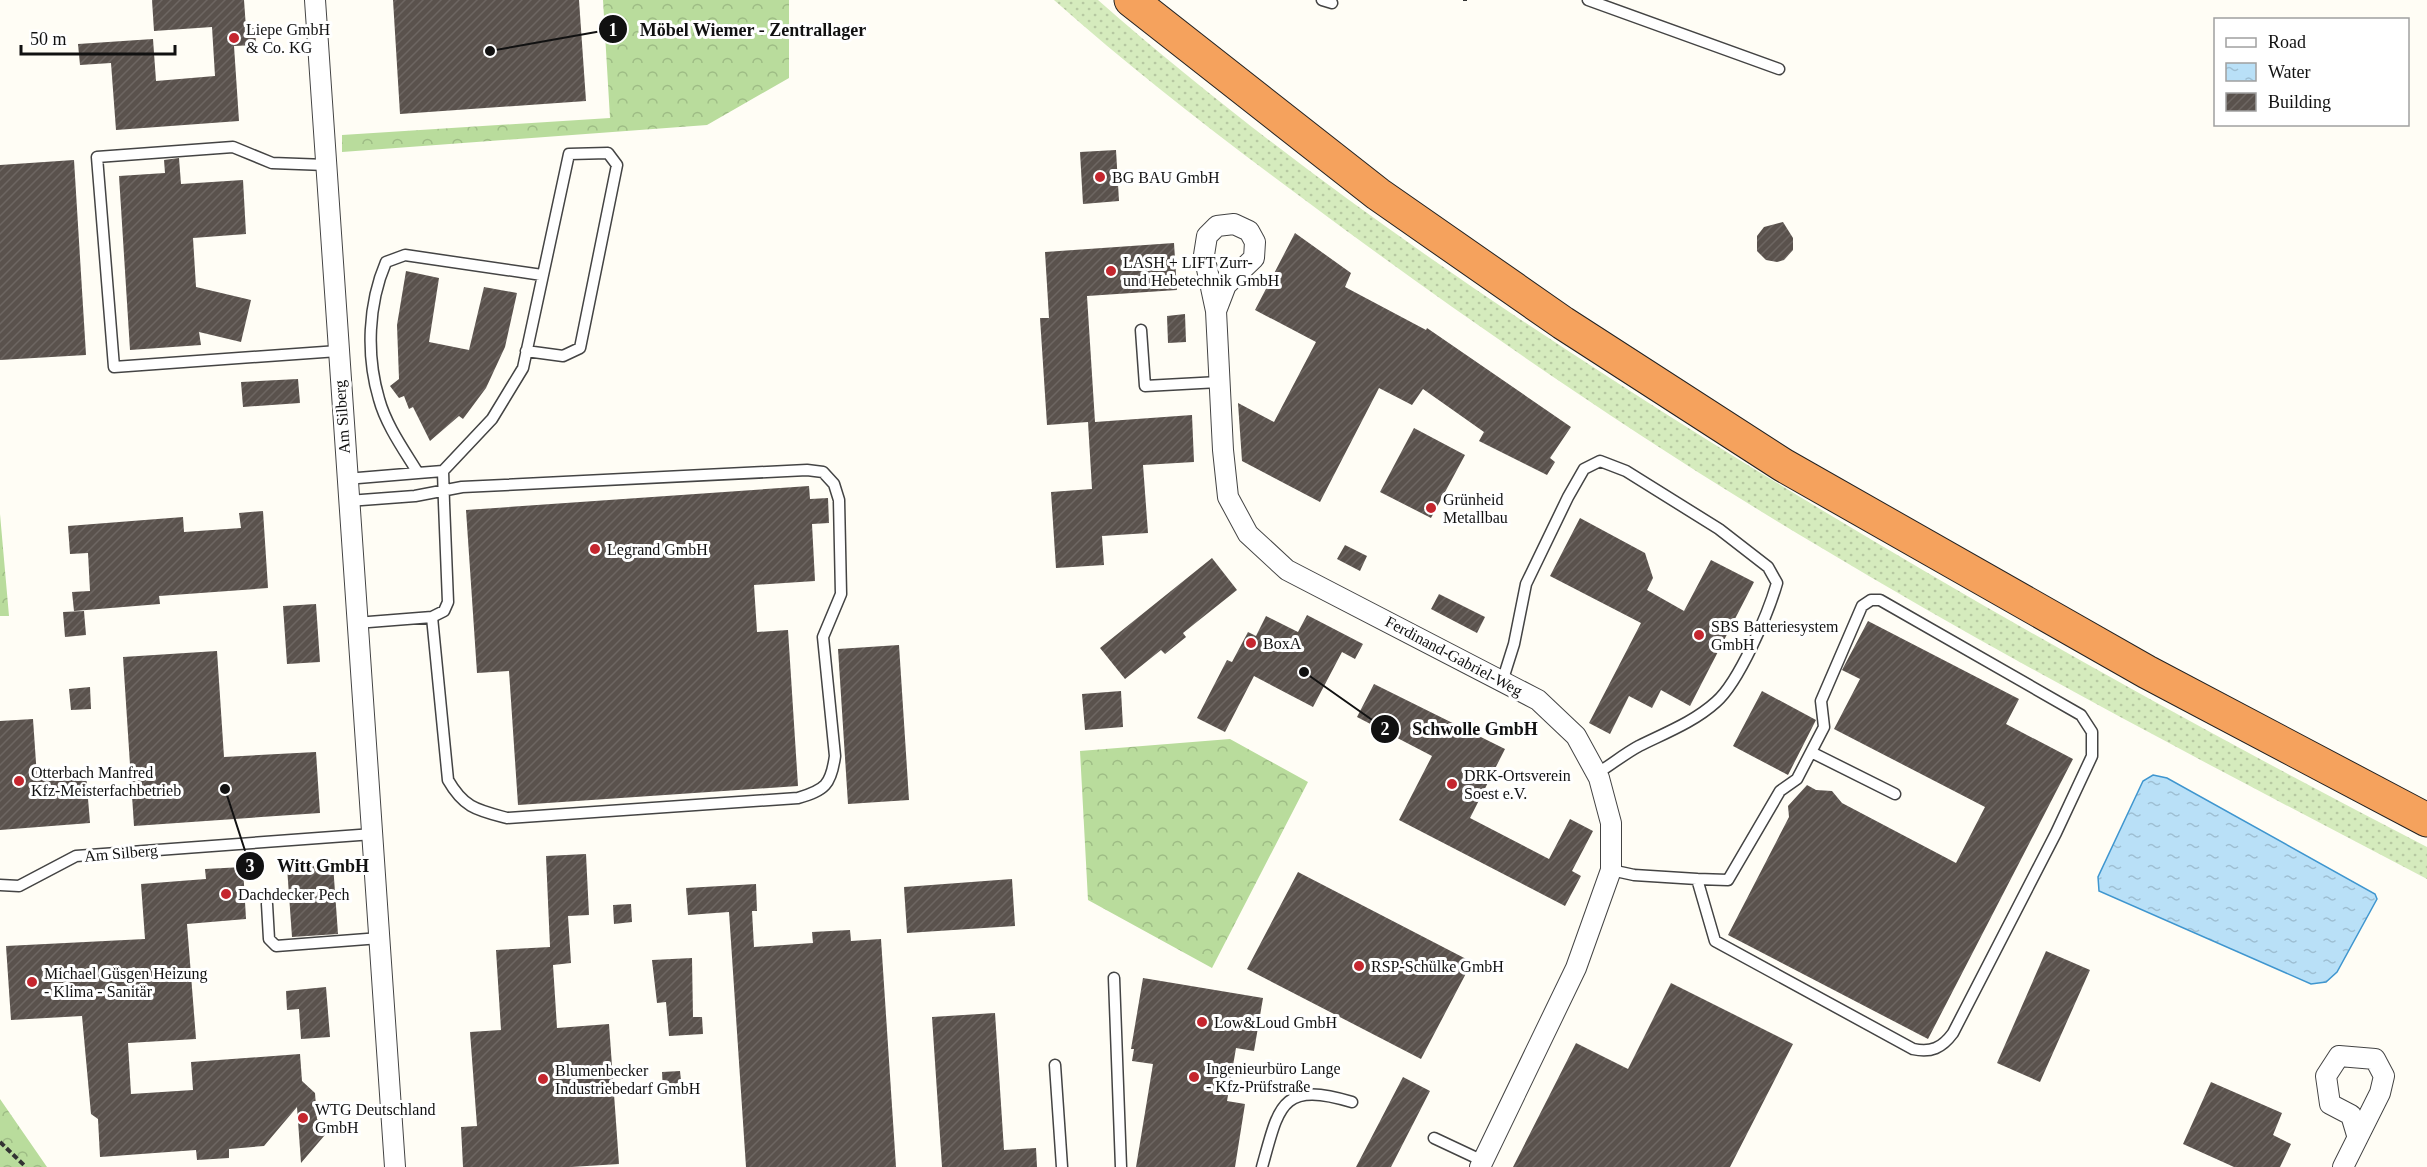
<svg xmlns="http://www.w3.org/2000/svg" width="2427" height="1167" viewBox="0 0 2427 1167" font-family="Georgia,serif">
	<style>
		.grass { fill: url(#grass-dots) }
		.forest { fill: url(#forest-crowns) }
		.water { fill: url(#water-ripples); stroke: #3f96cf; stroke-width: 1.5 }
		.building { fill: url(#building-hatch) }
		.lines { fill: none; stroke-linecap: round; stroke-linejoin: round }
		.lane-casing { stroke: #444; stroke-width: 13 }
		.street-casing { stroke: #444; stroke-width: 22 }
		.highway-casing { stroke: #222; stroke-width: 35 }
		.path { stroke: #333; stroke-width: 4; stroke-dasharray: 6 3; stroke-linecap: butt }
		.lane { stroke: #fff; stroke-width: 10 }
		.street { stroke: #fff; stroke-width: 20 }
		.highway { stroke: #f5a25d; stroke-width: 33 }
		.poi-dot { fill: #c4262e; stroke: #fff; stroke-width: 2 }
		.labels { text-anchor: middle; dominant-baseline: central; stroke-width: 6; stroke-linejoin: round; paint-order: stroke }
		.poi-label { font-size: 16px; fill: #111; stroke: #fff; text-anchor: start }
		.street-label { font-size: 16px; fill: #111; stroke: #fff }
		.leader { fill: none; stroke: #111; stroke-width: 2 }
		.callout-dot { fill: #111; stroke: #fff; stroke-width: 2 }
		.mark-label { font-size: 18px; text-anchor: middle; font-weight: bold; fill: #fff }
		.callout-label { font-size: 18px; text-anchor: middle; font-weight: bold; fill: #111; stroke: #fff; stroke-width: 6; stroke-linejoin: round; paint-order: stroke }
	</style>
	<defs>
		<pattern id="grass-dots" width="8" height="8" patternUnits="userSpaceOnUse" patternTransform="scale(1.5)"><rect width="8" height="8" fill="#d5ebbd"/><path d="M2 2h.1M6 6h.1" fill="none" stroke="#b6c8a1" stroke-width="1.8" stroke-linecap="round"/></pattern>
		<pattern id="forest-crowns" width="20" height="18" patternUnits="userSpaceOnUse" patternTransform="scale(1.5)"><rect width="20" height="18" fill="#b9dc9c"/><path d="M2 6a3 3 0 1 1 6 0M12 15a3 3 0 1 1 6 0" fill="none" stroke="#9ebc85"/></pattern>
		<pattern id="water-ripples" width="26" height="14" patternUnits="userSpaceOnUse" patternTransform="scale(1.5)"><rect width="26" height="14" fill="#b9e0f7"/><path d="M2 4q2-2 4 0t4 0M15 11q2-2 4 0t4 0" fill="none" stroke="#9ebfd3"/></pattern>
		<pattern id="building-hatch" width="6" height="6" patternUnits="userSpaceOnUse" patternTransform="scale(1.5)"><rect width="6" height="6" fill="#5a524d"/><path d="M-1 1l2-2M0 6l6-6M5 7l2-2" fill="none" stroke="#6d6662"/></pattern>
	</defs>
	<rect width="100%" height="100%" fill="#fffdf5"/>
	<path class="grass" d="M1054,0H1098C1286,165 1496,308 1709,441C1942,586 2183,721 2427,847V879C2221,771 2014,664 1815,544C1652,447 1497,341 1344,229C1245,156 1146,82 1054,0Z"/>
	<path class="forest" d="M603,0H789V78L707,125L342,152V135L610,118Z
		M0,514L9,616H0Z
		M1230,739L1308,782L1212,968L1088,900L1080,751Z
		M0,1099L47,1167H0Z"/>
	<path class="water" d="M2153,775L2167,778L2375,894L2377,899L2337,972L2326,982L2311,984L2099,891L2098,877L2143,781Z"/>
	<path class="building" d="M152,0H244L246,28H255L256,45L234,46L239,121L116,130L111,63L80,65L78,44L153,39L156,81L215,76L212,27L154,31Z
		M393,0H579L586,101L400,114Z
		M1116,150L1119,201L1083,204L1080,152Z
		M179,158L181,184L243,180L246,234L193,238L196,287L251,300L241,342L199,332L201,345L130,350L119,176L165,173L164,160Z
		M74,160L86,355L0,360V165Z
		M1783,222L1793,238V250L1784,260L1777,262L1766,260L1757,251V236L1764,227Z
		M1295,233L1351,273L1345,287L1426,330L1427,328L1571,427L1550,458L1555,462L1547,475L1479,441L1484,432L1423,389L1412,405L1379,388L1320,502L1242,461L1238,403L1274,422L1316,342L1255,310Z
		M1174,243L1177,290L1087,296L1095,422L1192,415L1194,462L1143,465L1148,533L1102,536L1104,565L1056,568L1051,492L1092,489L1088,422L1047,425L1040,318H1049L1045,252Z
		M406,271L439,278L429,342L469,350L484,287L517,293L505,347L486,388L463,419L459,416L430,441L413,407L409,409L404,396L399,398L390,386L399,379L397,325Z
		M1185,314L1186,342L1168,343L1167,316Z
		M298,379L300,403L243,407L241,382Z
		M1414,428L1465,455L1431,518L1380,492Z
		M809,486L810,499L828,498L829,523L812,524L815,581L754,585L757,632L788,630L798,786L518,805L509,671L477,673L466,510Z
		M263,511L268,588L159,596L160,604L74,611L72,592L90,591L88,553L70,554L68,526L183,517L184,532L241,528L239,513Z
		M1580,518L1645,553L1653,578L1647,590L1684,611L1711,560L1754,582L1690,706L1661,690L1652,708L1629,696L1610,734L1589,723L1641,623L1550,576Z
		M1345,545L1367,556L1360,571L1337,559Z
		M1212,558L1237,590L1183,633L1186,637L1165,654L1161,650L1125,679L1100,648Z
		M1439,594L1485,617L1477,633L1431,609Z
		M316,604L320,662L287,664L283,606Z
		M84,611L86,635L65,637L63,612Z
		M1307,615L1363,644L1355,659L1342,652L1313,707L1254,676L1225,732L1197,718L1227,660L1232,662L1248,632L1256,636L1266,616L1298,632Z
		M1868,621L2019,699L2006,724L2073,759L1928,1039L1728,935L1789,817L1788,806L1807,785L1816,790L1832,791L1842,803L1956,863L1985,807L1834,729L1860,679L1842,670Z
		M899,645L909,800L848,804L838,649Z
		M217,651L224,757L316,752L320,813L134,826L123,657Z
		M1374,684L1505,749L1470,818L1549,859L1570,819L1593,831L1572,871L1581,876L1565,906L1399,820L1432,756L1357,717Z
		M90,687L91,709L71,710L69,689Z
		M1121,691L1123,727L1085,730L1082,694Z
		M1762,691L1816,720L1788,775L1733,746Z
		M33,719L37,777L86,774L90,823L0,830V721Z
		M586,854L589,915L568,916L571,963L553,965L557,1028L609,1024L619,1164L571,1167H463L461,1127L477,1126L470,1032L501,1030L496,950L550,947L546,856Z
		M333,864L338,934L292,937L287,867Z
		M243,867L246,919L187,924L196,1039L128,1043L131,1094L193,1090L191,1062L300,1054L302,1081L315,1093L317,1119L330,1129L301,1163L297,1107L264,1146L229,1149V1158L197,1160L196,1150L100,1157L98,1119L91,1114L82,1016L11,1020L6,946L145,939L141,884L206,879L205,869Z
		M1298,872L1472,962L1421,1059L1247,969Z
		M1012,879L1015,926L907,933L904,887Z
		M756,884L757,911H752L754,947L813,943L812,932L850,930L851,941L881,939L896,1167H746L729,912L688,915L686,888Z
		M631,904L632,922L614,924L613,905Z
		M2046,951L2090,970L2040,1082L1997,1063Z
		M692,958L693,1017H702L703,1034L669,1036L666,1002L657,1003L652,960Z
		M1143,978L1263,998L1254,1051L1236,1048L1227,1101L1245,1104L1235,1167H1136L1153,1064L1132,1061L1134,1049H1131Z
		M1671,983L1793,1044L1730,1167H1513L1576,1043L1628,1069Z
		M326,987L330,1037L301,1039L299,1009L287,1010L286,991Z
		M995,1013L1004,1150L1036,1148L1037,1167H942L932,1017Z
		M680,1071L682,1090L663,1091L662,1072Z
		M1403,1077L1430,1091L1391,1167H1356Z
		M2211,1082L2282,1113L2273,1135L2291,1144L2280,1167H2234L2183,1144Z"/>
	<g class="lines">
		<g class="lane-casing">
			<path id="lane" d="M1322,0L1332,3
				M1588,0L1779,69
				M326,165L272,163L233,147L97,157L114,367L338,351
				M1141,330L1145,386L1219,382
				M443,471L418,473C404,450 386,425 379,399C366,355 368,304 386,262L405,255L542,275
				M346,479L418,473
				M348,501L415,496L462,487L807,470L823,472L834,484L839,500L841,594L823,637L835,756C831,785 825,790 798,798L507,818C477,810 464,808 448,780L432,617L444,611L448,602L444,503L443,471L492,419L523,368L569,154L608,153L617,165L580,348L563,356L526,351
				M356,623L432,617
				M1502,682L1514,644L1526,584L1568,497L1584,469L1600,461L1626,471L1719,529L1768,567L1777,583C1768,614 1739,682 1716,702C1694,722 1665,733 1639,746C1624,754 1611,765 1596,774
				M1811,752L1895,794
				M1611,870L1634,875L1697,879L1715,941L1913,1049C1931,1053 1942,1048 1953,1033L2056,833L2092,756V732L2081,715L1880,600H1871L1862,606L1821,701L1824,727L1797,779L1780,791L1728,880L1697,879
				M0,885L19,886L76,856L373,834
				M267,904L269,939L276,946L380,938
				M1114,978L1121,1167
				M1055,1065L1062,1167
				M1434,1138L1483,1161
				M1262,1167C1279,1107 1280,1080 1352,1102"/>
		</g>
		<g class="street-casing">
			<path id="street" d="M315,0L395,1167
				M1216,311L1226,285L1254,258L1255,242L1249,231L1234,224L1217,226L1207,236L1204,255L1216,311L1223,450L1228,497L1248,534L1287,570L1538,700L1576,736L1599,778L1611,823V870L1576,968L1480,1167
				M2343,1167L2380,1093L2384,1076L2375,1059L2339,1056L2326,1076L2330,1104L2351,1115L2357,1135"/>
		</g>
		<g class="highway-casing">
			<path id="highway" d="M1131,0L1378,194L1563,323L1783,465L2147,672L2427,820"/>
		</g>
		<path class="path" d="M1465,1V0
			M0,1142L26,1167"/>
		<use href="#lane" class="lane"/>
		<use href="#street" class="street"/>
		<use href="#highway" class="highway"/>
	</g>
	<g class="poi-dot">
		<circle cx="234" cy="38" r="6"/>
		<circle cx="1100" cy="177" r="6"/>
		<circle cx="1111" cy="271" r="6"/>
		<circle cx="1431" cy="508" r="6"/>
		<circle cx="595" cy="549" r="6"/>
		<circle cx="1699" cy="635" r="6"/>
		<circle cx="1251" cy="643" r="6"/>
		<circle cx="19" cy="781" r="6"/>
		<circle cx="1452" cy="784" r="6"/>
		<circle cx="226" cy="894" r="6"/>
		<circle cx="1359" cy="966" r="6"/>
		<circle cx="32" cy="982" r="6"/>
		<circle cx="1202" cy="1022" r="6"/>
		<circle cx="1194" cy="1077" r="6"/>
		<circle cx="543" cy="1079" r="6"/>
		<circle cx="303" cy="1118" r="6"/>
	</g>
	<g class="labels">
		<g class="poi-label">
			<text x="246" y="29">Liepe GmbH<tspan x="246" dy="18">&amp; Co. KG</tspan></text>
			<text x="1112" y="177">BG BAU GmbH</text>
			<text x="1123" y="262">LASH + LIFT Zurr-<tspan x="1123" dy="18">und Hebetechnik GmbH</tspan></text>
			<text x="1443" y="499">Grünheid<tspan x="1443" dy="18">Metallbau</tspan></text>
			<text x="607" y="549">Legrand GmbH</text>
			<text x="1711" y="626">SBS Batteriesystem<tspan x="1711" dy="18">GmbH</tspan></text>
			<text x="1263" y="643">BoxA</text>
			<text x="31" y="772">Otterbach Manfred<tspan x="31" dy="18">Kfz-Meisterfachbetrieb</tspan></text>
			<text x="1464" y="775">DRK-Ortsverein<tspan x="1464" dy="18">Soest e.V.</tspan></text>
			<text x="238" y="894">Dachdecker Pech</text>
			<text x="1371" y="966">RSP-Schülke GmbH</text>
			<text x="44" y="973">Michael Güsgen Heizung<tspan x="44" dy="18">- Klima - Sanitär</tspan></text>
			<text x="1214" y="1022">Low&amp;Loud GmbH</text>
			<text x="1206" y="1068">Ingenieurbüro Lange<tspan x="1206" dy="18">- Kfz-Prüfstraße</tspan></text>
			<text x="555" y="1070">Blumenbecker<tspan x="555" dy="18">Industriebedarf GmbH</tspan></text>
			<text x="315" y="1109">WTG Deutschland<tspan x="315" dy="18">GmbH</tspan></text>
		</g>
		<g class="street-label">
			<text transform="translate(342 417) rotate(-94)">Am Silberg</text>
			<text transform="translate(1454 656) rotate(28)">Ferdinand-Gabriel-Weg</text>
			<text transform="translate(121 853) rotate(-5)">Am Silberg</text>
		</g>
	</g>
	<path class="leader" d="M490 51L613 29M1304 672L1385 729M225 789L250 866"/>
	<g class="callout-dot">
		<circle cx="490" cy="51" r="6"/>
		<circle cx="1304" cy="672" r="6"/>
		<circle cx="225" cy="789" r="6"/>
		<circle cx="613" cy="29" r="15"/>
		<circle cx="1385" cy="729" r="15"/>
		<circle cx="250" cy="866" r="15"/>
	</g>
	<g class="mark-label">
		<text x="613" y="36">1</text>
		<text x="1385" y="735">2</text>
		<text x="250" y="872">3</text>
	</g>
	<g class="callout-label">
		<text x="753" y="36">Möbel Wiemer - Zentrallager</text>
		<text x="1475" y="735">Schwolle GmbH</text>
		<text x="323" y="872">Witt GmbH</text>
	</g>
	<rect x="2214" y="18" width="195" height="108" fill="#ffffff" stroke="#a0a0a0" stroke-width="1.5"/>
	<rect x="2226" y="38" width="30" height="9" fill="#ffffff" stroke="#a0a0a0" stroke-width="1.5"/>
	<text x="2268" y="48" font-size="18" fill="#111111">Road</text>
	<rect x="2226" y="63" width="30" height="18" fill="url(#water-ripples)" stroke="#a0a0a0" stroke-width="1.5"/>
	<text x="2268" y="78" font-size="18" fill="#111111">Water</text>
	<rect x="2226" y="93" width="30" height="18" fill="url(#building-hatch)" stroke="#a0a0a0" stroke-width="1.5"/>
	<text x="2268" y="108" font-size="18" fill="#111111">Building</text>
	<path d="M21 45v9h154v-9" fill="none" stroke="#111111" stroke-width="3"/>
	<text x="30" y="45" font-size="18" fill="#111111" stroke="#ffffff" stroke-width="4.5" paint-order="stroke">50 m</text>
</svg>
